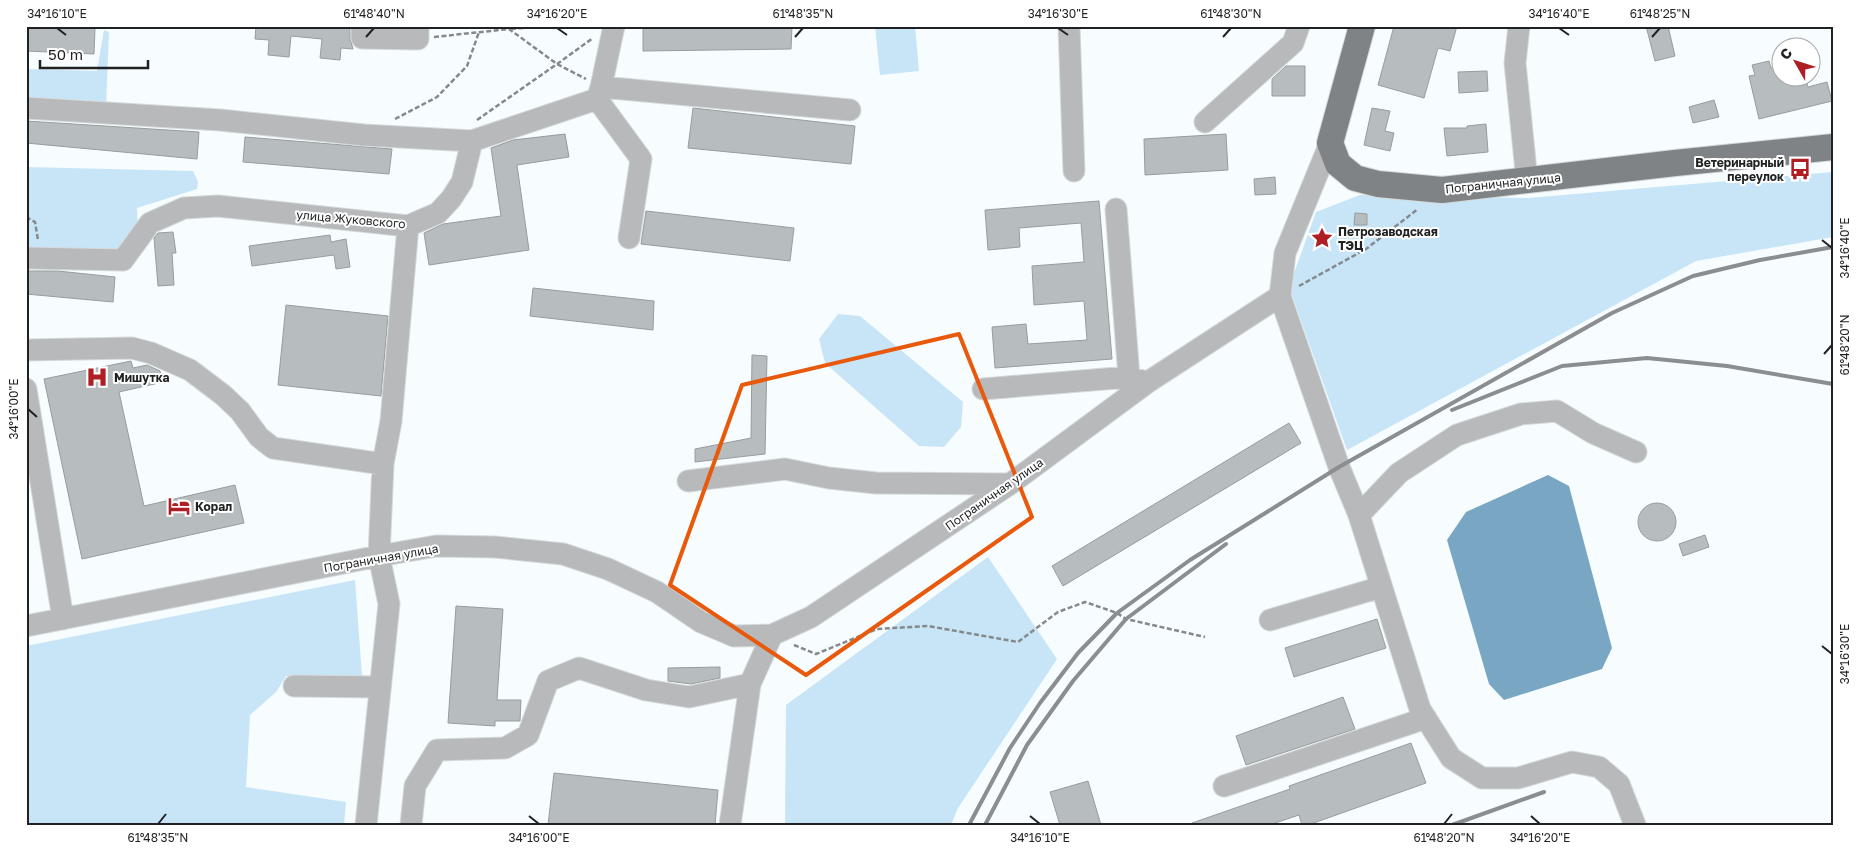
<svg xmlns="http://www.w3.org/2000/svg" width="1859" height="851" viewBox="0 0 1859 851" font-family="'Golos Text',sans-serif">
	<style>
		.green { fill: #c7e5f7 }
		.water { fill: #79a7c3 }
		.building { fill: #b7bcbe; stroke: #979c9e }
		.lines { fill: none; stroke-linecap: round; stroke-linejoin: round }
		.minor-casing { stroke: #d4d9db; stroke-width: 23 }
		.major-casing { stroke: #d4d9db; stroke-width: 28 }
		.path { stroke: #86898b; stroke-width: 2.5; stroke-dasharray: 5 2.5; stroke-linecap: butt }
		.minor { stroke: #b7b9bb; stroke-width: 21 }
		.major { stroke: #7f8385; stroke-width: 26 }
		.rail { stroke: #8b8e90; stroke-width: 4 }
		.marked { fill: none; stroke: #e8590c; stroke-width: 4; stroke-linejoin: round }
		.ticks { fill: none; stroke: #1f2122; stroke-width: 2 }
		.labels { text-anchor: middle; dominant-baseline: central; stroke-width: 4; stroke-linejoin: round; paint-order: stroke }
		.poi-label { font-size: 12px; font-weight: bold; fill: #1f2122; stroke: #fff; text-anchor: start }
		.street-label { font-size: 12px; fill: #1f2122; stroke: #fff }
		.neatline { fill: none; stroke: #1f2122; stroke-width: 2 }
		.ticks-label { font-size: 12px; text-anchor: middle; fill: #1f2122 }
	</style>
	<rect width="100%" height="100%" fill="#f7fcfe"/>
	<path class="green" d="M875,26H915L919,71L880,75Z
		M104,30L109,32L106,107L26,102V69L97,71Z
		M26,167L193,171L198,182L197,189L137,208C137,217 139,232 135,239C122,259 49,253 26,253Z
		M1833,172V237L1696,261L1347,450L1289,287L1316,212L1360,195L1528,198Z
		M838,314L860,316L963,402L961,427L944,447L919,446L825,363L819,339Z
		M988,557L1057,659L958,808L951,825H785L786,705Z
		M355,580L362,676H286L276,692L250,715L246,787L346,802L344,825H26V646Z"/>
	<path class="water" d="M1548,475L1569,486L1612,648L1602,669L1504,700L1489,684L1447,540L1466,512Z"/>
	<path class="building" d="M26,26L95,28L94,54L26,51Z
		M256,26H350V38L353,49L341,48L340,60L320,58L322,39L291,36L289,57L268,55L269,40L255,39Z
		M792,26L791,49L643,51V27Z
		M1394,26H1457L1450,51L1438,48L1424,98L1378,85Z
		M1646,26H1668L1675,56L1655,61Z
		M1769,61L1771,68L1782,65V78H1805L1808,87L1827,82L1832,101L1759,119L1749,76L1755,75L1752,65Z
		M1286,66H1305V96H1272V79Z
		M1487,71L1488,91L1459,93L1458,72Z
		M1714,100L1719,117L1693,123L1689,107Z
		M693,108L855,126L851,164L688,148Z
		M1372,108L1390,111L1385,131L1394,133L1390,151L1364,145Z
		M26,121L199,132L197,159L26,143Z
		M1486,124L1488,152L1447,156L1444,128H1467V126Z
		M565,134L569,157L517,165L529,250L429,265L424,233L443,224L501,216L491,148L513,140Z
		M1226,134L1228,170L1145,175L1144,139Z
		M245,137L392,149L389,174L243,162Z
		M1275,177L1276,194L1255,195L1254,179Z
		M1099,201L1112,359L995,368L992,327L1026,324L1028,344L1087,340L1084,301L1034,305L1032,266L1084,262L1081,223L1019,228L1020,247L988,250L985,210Z
		M646,211L794,228L790,261L641,244Z
		M1355,213L1367,214V225H1354Z
		M173,232L176,253H172L174,285L158,286L154,238L158,233Z
		M330,235L331,242L346,239L350,267L336,269L334,255L252,266L249,246Z
		M26,271H58L115,277L113,302L26,294Z
		M533,288L654,301L653,330L530,316Z
		M286,305L388,316L381,396L278,385Z
		M752,355L767,356L765,454L695,462V449L751,438Z
		M131,361L133,368L147,365L160,371L163,382L119,392L144,506L235,485L244,523L82,559L44,379Z
		M1289,423L1301,443L1063,586L1052,566Z
		M1638 522a19 19 0 1 1 38 0a19 19 0 1 1-38 0Z
		M1705,535L1709,547L1683,556L1679,544Z
		M456,606L503,609L497,700H521L520,721H495V726L448,723Z
		M1377,619L1386,648L1294,677L1285,648Z
		M720,667V678L691,684L668,681V668Z
		M1343,697L1355,729L1246,765L1236,736Z
		M1411,743L1426,783L1308,825H1302L1299,815L1269,825H1192V823L1290,789L1289,786Z
		M554,773L718,790L715,825H548Z
		M1088,781L1101,825H1060L1050,792Z"/>
	<g class="lines">
		<g class="minor-casing">
			<path id="minor" d="M362,26V38L418,39V26
				M1069,26L1074,171
				M1519,26L1515,63L1527,181
				M601,87L850,110
				M597,99L641,159L629,238
				M26,108L220,120L364,135L472,141
				M1205,122L1293,43L1299,26
				M1116,209L1129,377
				M26,258L123,260L150,223L184,208L218,206L408,226L438,213L451,199L462,182L472,141L597,99L601,87L614,26
				M1280,296L1339,467L1359,515L1420,709L1451,758L1482,778H1518L1572,762L1599,767L1619,784L1635,825
				M26,350L132,348L151,353L190,370L223,395L240,411L259,437L273,448L383,464
				M26,389L63,619
				M983,389L1129,377L1143,381
				M688,481L785,469L829,478L876,483L1010,484
				M1359,515L1399,473L1457,435L1521,414L1557,411L1593,433L1636,452
				M1270,620L1381,587
				M26,626L379,556L436,546L495,547L563,554L608,569L657,592L701,622L734,636L772,635L811,617L1010,484L1148,382L1280,296L1285,253L1330,143
				M294,686L380,687
				M1224,786L1426,718
				M366,825L389,604L379,556L383,464L391,421L408,226
				M411,825L415,786L437,750L505,748L528,735L548,681L579,668L646,690L689,697L750,684
				M730,825L750,684L772,635"/>
		</g>
		<g class="major-casing">
			<path id="major" d="M1362,26L1330,143L1338,164L1355,178L1378,184L1442,190L1675,163L1833,147"/>
		</g>
		<path class="path" d="M511,29L547,26
			M434,37L509,29L557,64L586,79
			M395,119L437,97L467,66L479,32
			M477,120L557,64L593,38
			M26,217L35,222L38,240
			M1299,286L1366,249L1418,209
			M794,645L816,654L877,629L928,626L1018,642L1058,612L1085,602L1117,613L1126,619L1205,637"/>
		<use href="#minor" class="minor"/>
		<use href="#major" class="major"/>
		<path class="rail" d="M1452,410L1562,366L1647,358L1727,366L1833,384
			M969,825L1010,748L1040,703L1078,653L1117,613L1190,560L1339,467L1612,313L1693,276L1760,260L1833,247
			M985,825L1027,745L1073,681L1126,619L1226,544
			M1452,825L1544,792"/>
	</g>
	<path class="marked" d="M959,334L1032,517L806,675L670,585L742,385Z"/>
	<path class="ticks" d="M57,28L66,35M557,28L567,35M1058,28L1068,35M1559,28L1569,35M366,37L374,28M795,37L803,28M1223,37L1231,28M1652,37L1660,28M1822,240L1832,248M1824,354L1832,345M28,409L37,417M1822,646L1832,654M529,816L539,824M1030,816L1040,824M1531,816L1540,824M158,824L166,814M1444,824L1452,814"/>
	<defs>
		<g id="bus-bare" transform="scale(1.725)"><path d="M-5-6H5V4H4V6H2V4H-2V6H-4V4H-5ZM-3.5-4V0h7V-4ZM-3.5 1.2v1.5H-2V1.2ZM2 1.2v1.5H3.5V1.2Z" fill="#b01e25" stroke="#fff" stroke-width="2.5" paint-order="stroke"/></g>
		<g id="sight-bare" transform="scale(1.725)"><path d="M0-6L1.8-2.2L6-1.7L2.9 1.2L3.7 5.4L0 3.3L-3.7 5.4L-2.9 1.2L-6-1.7L-1.8-2.2Z" fill="#b01e25" stroke="#fff" stroke-width="2.5" paint-order="stroke"/></g>
		<g id="hospital-bare" transform="scale(1.725)"><path d="M-5-5h3v3.5h4V-5h3V5h-3V1.5h-4V5h-3Z" fill="#b01e25" stroke="#fff" stroke-width="2.5" paint-order="stroke"/></g>
		<g id="hotel-bare" transform="scale(1.725)"><path d="M-6-4.5h1.5V1H6V5H4.5V3h-9V5H-6ZM-4 0a1.8 1.8 0 1 1 3.6 0ZM.5 0V-2.5h3Q6-2.5 6 0Z" fill="#b01e25" stroke="#fff" stroke-width="2.5" paint-order="stroke"/></g>
	</defs>
	<g fill-rule="evenodd">
		<use href="#bus-bare" x="1800" y="169"/>
		<use href="#sight-bare" x="1322" y="238"/>
		<use href="#hospital-bare" x="97" y="377"/>
		<use href="#hotel-bare" x="179" y="506"/>
	</g>
	<g class="labels">
		<g class="poi-label">
			<text x="1784" y="162" text-anchor="end">Ветеринарный<tspan x="1784" dy="14">переулок</tspan></text>
			<text x="1338" y="231">Петрозаводская<tspan x="1338" dy="14">ТЭЦ</tspan></text>
			<text x="114" y="377">Мишутка</text>
			<text x="195" y="506">Корал</text>
		</g>
		<g class="street-label">
			<text transform="translate(1503 183) rotate(-6)">Пограничная улица</text>
			<text transform="translate(351 219) rotate(5)">улица Жуковского</text>
			<text transform="translate(994 494) rotate(-35)">Пограничная улица</text>
			<text transform="translate(381 558) rotate(-10)">Пограничная улица</text>
		</g>
	</g>
	<rect width="1859" height="851" fill="none" stroke="#ffffff" stroke-width="55"/>
	<g transform="translate(1796 62) rotate(309)"><circle r="24" fill="#ffffff" stroke="#a5a6a7"/>
	<path d="M0-4L9 19L0 12L-9 19Z" fill="#b01e25"/>
	<text y="-8" font-size="14" font-weight="bold" text-anchor="middle" fill="#1f2122">С</text>
	</g>
	<path d="M40 60v8h108v-8" fill="none" stroke="#1f2122" stroke-width="2.5"/>
	<text x="48" y="60" font-size="15" fill="#1f2122" stroke="#ffffff" stroke-width="4" paint-order="stroke">50 m</text>
	<rect x="28" y="28" width="1804" height="796" class="neatline"/>
	<g class="ticks-label">
		<text x="57" y="18">34°16'10"E</text>
		<text x="374" y="18">61°48'40"N</text>
		<text x="557" y="18">34°16'20"E</text>
		<text x="803" y="18">61°48'35"N</text>
		<text x="1058" y="18">34°16'30"E</text>
		<text x="1231" y="18">61°48'30"N</text>
		<text x="1559" y="18">34°16'40"E</text>
		<text x="1660" y="18">61°48'25"N</text>
		<text transform="translate(1845 248) rotate(-90)" y="4">34°16'40"E</text>
		<text transform="translate(1845 345) rotate(-90)" y="4">61°48'20"N</text>
		<text transform="translate(14 409) rotate(-90)" y="4">34°16'00"E</text>
		<text transform="translate(1845 654) rotate(-90)" y="4">34°16'30"E</text>
		<text x="158" y="842">61°48'35"N</text>
		<text x="539" y="842">34°16'00"E</text>
		<text x="1040" y="842">34°16'10"E</text>
		<text x="1444" y="842">61°48'20"N</text>
		<text x="1540" y="842">34°16'20"E</text>
	</g>
</svg>
